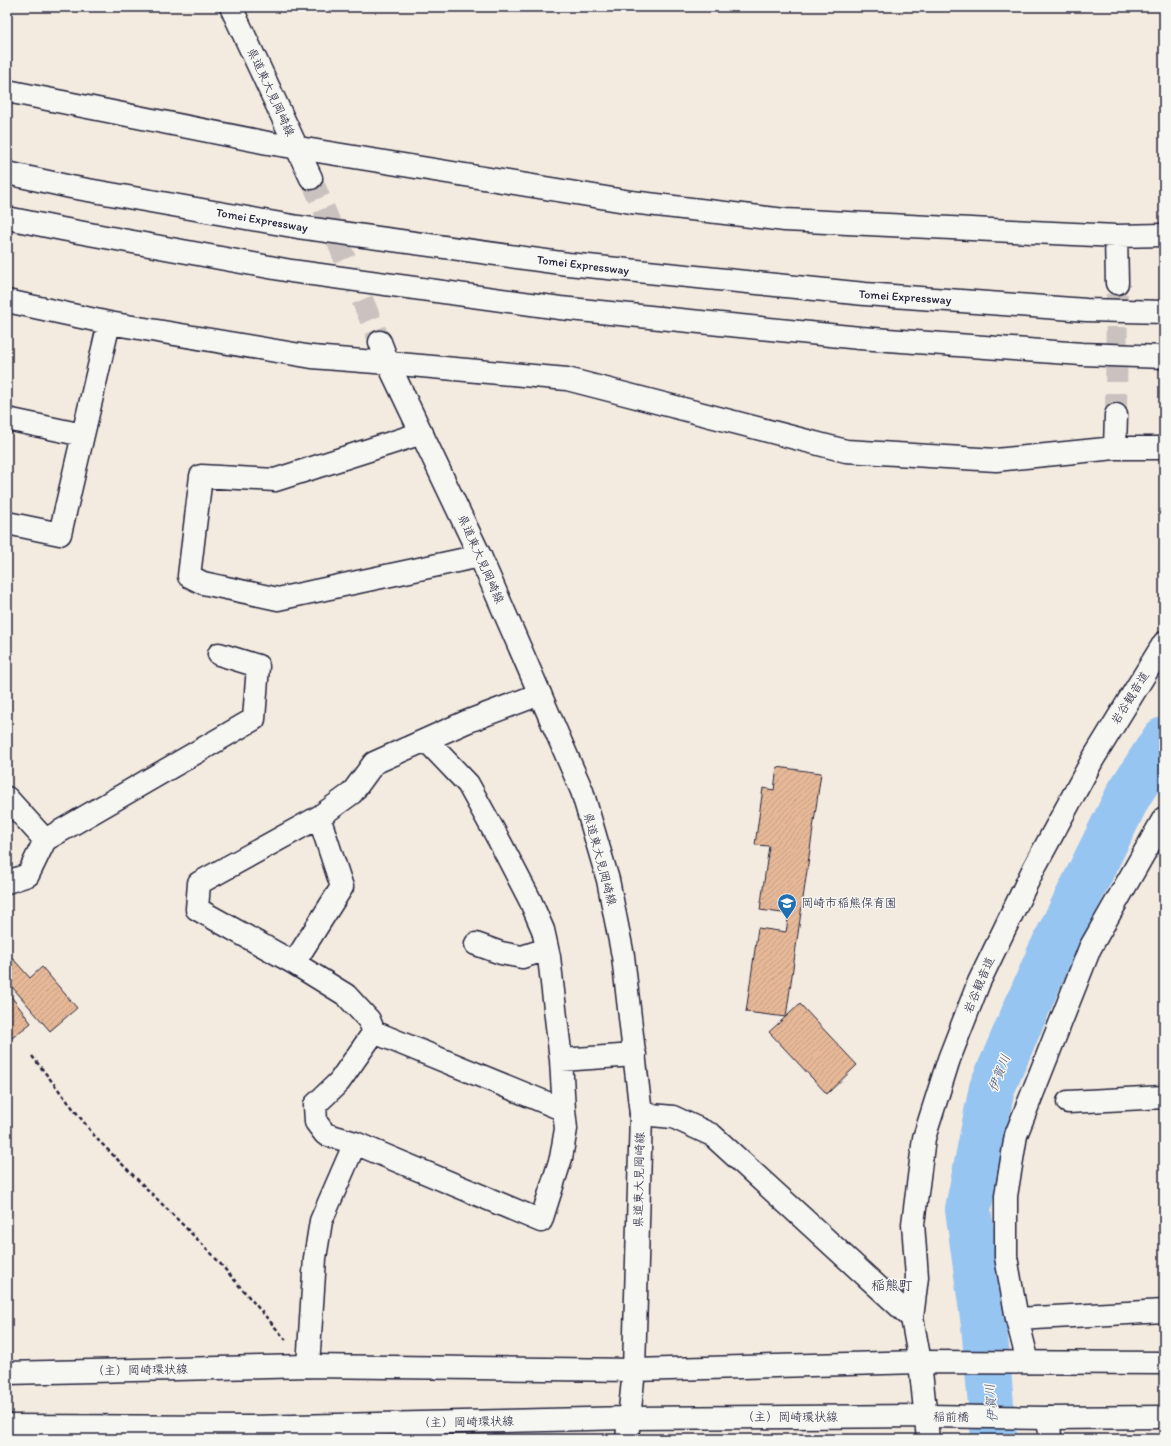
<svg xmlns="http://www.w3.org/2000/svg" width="1171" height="1446" viewBox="0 0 1171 1446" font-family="Itim,'Klee One',sans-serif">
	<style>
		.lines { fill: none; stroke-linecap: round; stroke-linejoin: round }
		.river { stroke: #97c5f2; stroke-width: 46 }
		.building { fill: url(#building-hatch); stroke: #22223b }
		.street-tunnel { stroke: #c9c2bf; stroke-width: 22; stroke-dasharray: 22 11; stroke-linecap: butt }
		.secondary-tunnel { stroke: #c9c2bf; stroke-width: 22; stroke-dasharray: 22 11; stroke-linecap: butt }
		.street-casing { stroke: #22223b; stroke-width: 25 }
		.secondary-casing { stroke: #22223b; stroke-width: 25 }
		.primary-casing { stroke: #22223b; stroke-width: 25 }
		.highway-casing { stroke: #22223b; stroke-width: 25 }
		.path { stroke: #22223b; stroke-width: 2.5; stroke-dasharray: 4 3; stroke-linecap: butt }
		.street { stroke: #f6f6f2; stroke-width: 22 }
		.secondary { stroke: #f6f6f2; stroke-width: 22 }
		.primary { stroke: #f6f6f2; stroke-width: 22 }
		.highway { stroke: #f6f6f2; stroke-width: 22 }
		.labels { text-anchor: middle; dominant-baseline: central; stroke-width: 3; stroke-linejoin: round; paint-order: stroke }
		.street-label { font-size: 12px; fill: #22223b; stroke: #f6f6f2 }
		.poi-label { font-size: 12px; fill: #22223b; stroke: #f6f6f2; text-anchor: start }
		.water-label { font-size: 13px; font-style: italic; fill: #455372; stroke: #f6f6f2 }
		.quarter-label { font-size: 14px; fill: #22223b; stroke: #f6f6f2 }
	</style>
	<defs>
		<pattern id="building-hatch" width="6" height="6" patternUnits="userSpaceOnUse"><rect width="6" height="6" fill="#e6b897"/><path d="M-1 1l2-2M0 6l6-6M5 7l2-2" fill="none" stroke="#c59e83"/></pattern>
	</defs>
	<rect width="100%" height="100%" fill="#f3eae0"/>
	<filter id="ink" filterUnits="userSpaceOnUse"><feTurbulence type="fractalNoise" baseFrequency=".025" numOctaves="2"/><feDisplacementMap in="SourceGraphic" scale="8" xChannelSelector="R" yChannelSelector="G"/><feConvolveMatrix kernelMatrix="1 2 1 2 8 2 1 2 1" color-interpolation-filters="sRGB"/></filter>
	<g filter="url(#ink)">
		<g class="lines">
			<path class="river" d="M994,1439L984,1325L968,1209L992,1088L1049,956L1129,794L1164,740"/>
		</g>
		<path class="building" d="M777,767L821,773L786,1017L746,1012L758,928L786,932L789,914L760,910L769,846L755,845L763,788L774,790Z
			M7,952L30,978L42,967L77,1008L50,1031L7,981Z
			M10,995L31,1023L7,1042V997Z
			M800,1004L857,1065L827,1094L769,1032Z"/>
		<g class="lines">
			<path class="street-tunnel" d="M1116,415L1117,283"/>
			<path class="secondary-tunnel" d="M311,178L380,342"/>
			<g class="street-casing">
				<path id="street" d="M7,91L268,143L631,202L785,220L1116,236L1164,235
					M1116,236L1117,283
					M7,301L109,323L312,357L388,363L567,379L846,451L996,460L1115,448H1164
					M7,419L83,435
					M422,433L275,480L201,476L189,576L203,583L278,599L480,556
					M1115,448L1116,415
					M7,523L60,534L109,323
					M7,798L45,840L28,875L7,882
					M45,840L254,719L258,666L219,654
					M476,944L501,953L522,957L547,949
					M294,963L342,887L319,817
					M374,1032L564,1110
					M561,1060L635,1055
					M1068,1102L1164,1097
					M641,1114L673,1117L712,1135L912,1318
					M355,1143L541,1221L561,1158L566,1129L564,1110L561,1060L549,957L543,930L530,900L501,844L468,784L426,740
					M1017,1319L1164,1311
					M1028,1362L1017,1319L1006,1257V1196L1016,1135L1090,948L1164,818
					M308,1366L315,1258L321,1221L355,1143L325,1134L316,1122L315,1105L339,1082L374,1032L369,1020L346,995L294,963L197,909L199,883L319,817L352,793L374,763L466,722L540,694
					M1049,1418L1050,1439"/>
			</g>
			<g class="secondary-casing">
				<path id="secondary" d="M231,7L311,178
					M380,342L388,363L480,556L582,791L608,880L623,956L641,1114L634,1370L627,1439
					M928,1439L920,1362L912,1318L917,1277L913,1224L924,1138L949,1059L979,982L1034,868L1093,759L1164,643"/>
			</g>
			<g class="primary-casing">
				<path id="primary" d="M7,1373L308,1366L634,1370L920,1362L1164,1363
					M7,1426L252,1427L629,1418L926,1416L1049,1418L1164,1417"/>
			</g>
			<g class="highway-casing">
				<path id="highway" d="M7,173L71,187L298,227L568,264L865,294L1086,310L1164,312
					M7,218L62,229L291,271L560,308L860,338L1082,354L1164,357"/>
			</g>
			<path class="path" d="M32,1056L97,1139L211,1253L286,1340"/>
			<use href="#street" class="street"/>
			<use href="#secondary" class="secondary"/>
			<use href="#primary" class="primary"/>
			<use href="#highway" class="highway"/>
		</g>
	</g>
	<defs>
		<g id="school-pin" transform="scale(1)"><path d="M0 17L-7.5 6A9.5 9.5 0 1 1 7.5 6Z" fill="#1f6fb2" stroke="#f6f6f2"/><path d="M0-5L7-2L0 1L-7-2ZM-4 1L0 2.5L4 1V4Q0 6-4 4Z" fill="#fff"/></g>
	</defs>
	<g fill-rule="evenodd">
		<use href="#school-pin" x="787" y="903"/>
	</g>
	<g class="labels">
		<g class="street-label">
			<text transform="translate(271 92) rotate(65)">県道東大見岡崎線</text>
			<text transform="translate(262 220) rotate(10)">Tomei Expressway</text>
			<text transform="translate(583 265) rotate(7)">Tomei Expressway</text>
			<text transform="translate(905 297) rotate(4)">Tomei Expressway</text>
			<text transform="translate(481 559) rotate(66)">県道東大見岡崎線</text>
			<text transform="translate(1130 698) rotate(-58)">岩谷観音道</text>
			<text transform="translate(600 859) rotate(75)">県道東大見岡崎線</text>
			<text transform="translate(979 985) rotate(-67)">岩谷観音道</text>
			<text transform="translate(639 1180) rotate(-89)">県道東大見岡崎線</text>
			<text transform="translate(140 1370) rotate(-1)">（主）岡崎環状線</text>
			<text x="790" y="1417">（主）岡崎環状線</text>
			<text transform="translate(951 1417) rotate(1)">稲前橋</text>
			<text transform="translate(466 1422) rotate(-1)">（主）岡崎環状線</text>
		</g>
		<g class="poi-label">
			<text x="801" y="903">岡崎市稲熊保育園</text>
		</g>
		<g class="water-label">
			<text transform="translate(999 1073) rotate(-69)">伊賀川</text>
			<text transform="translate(991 1403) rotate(-95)">伊賀川</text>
		</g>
		<g class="quarter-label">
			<text x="892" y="1285">稲熊町</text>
		</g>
	</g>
	<rect width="1171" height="1446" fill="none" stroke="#f6f6f2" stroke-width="24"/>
	<rect x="12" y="12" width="1147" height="1422" fill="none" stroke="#22223b" stroke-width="1.5" filter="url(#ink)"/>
</svg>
